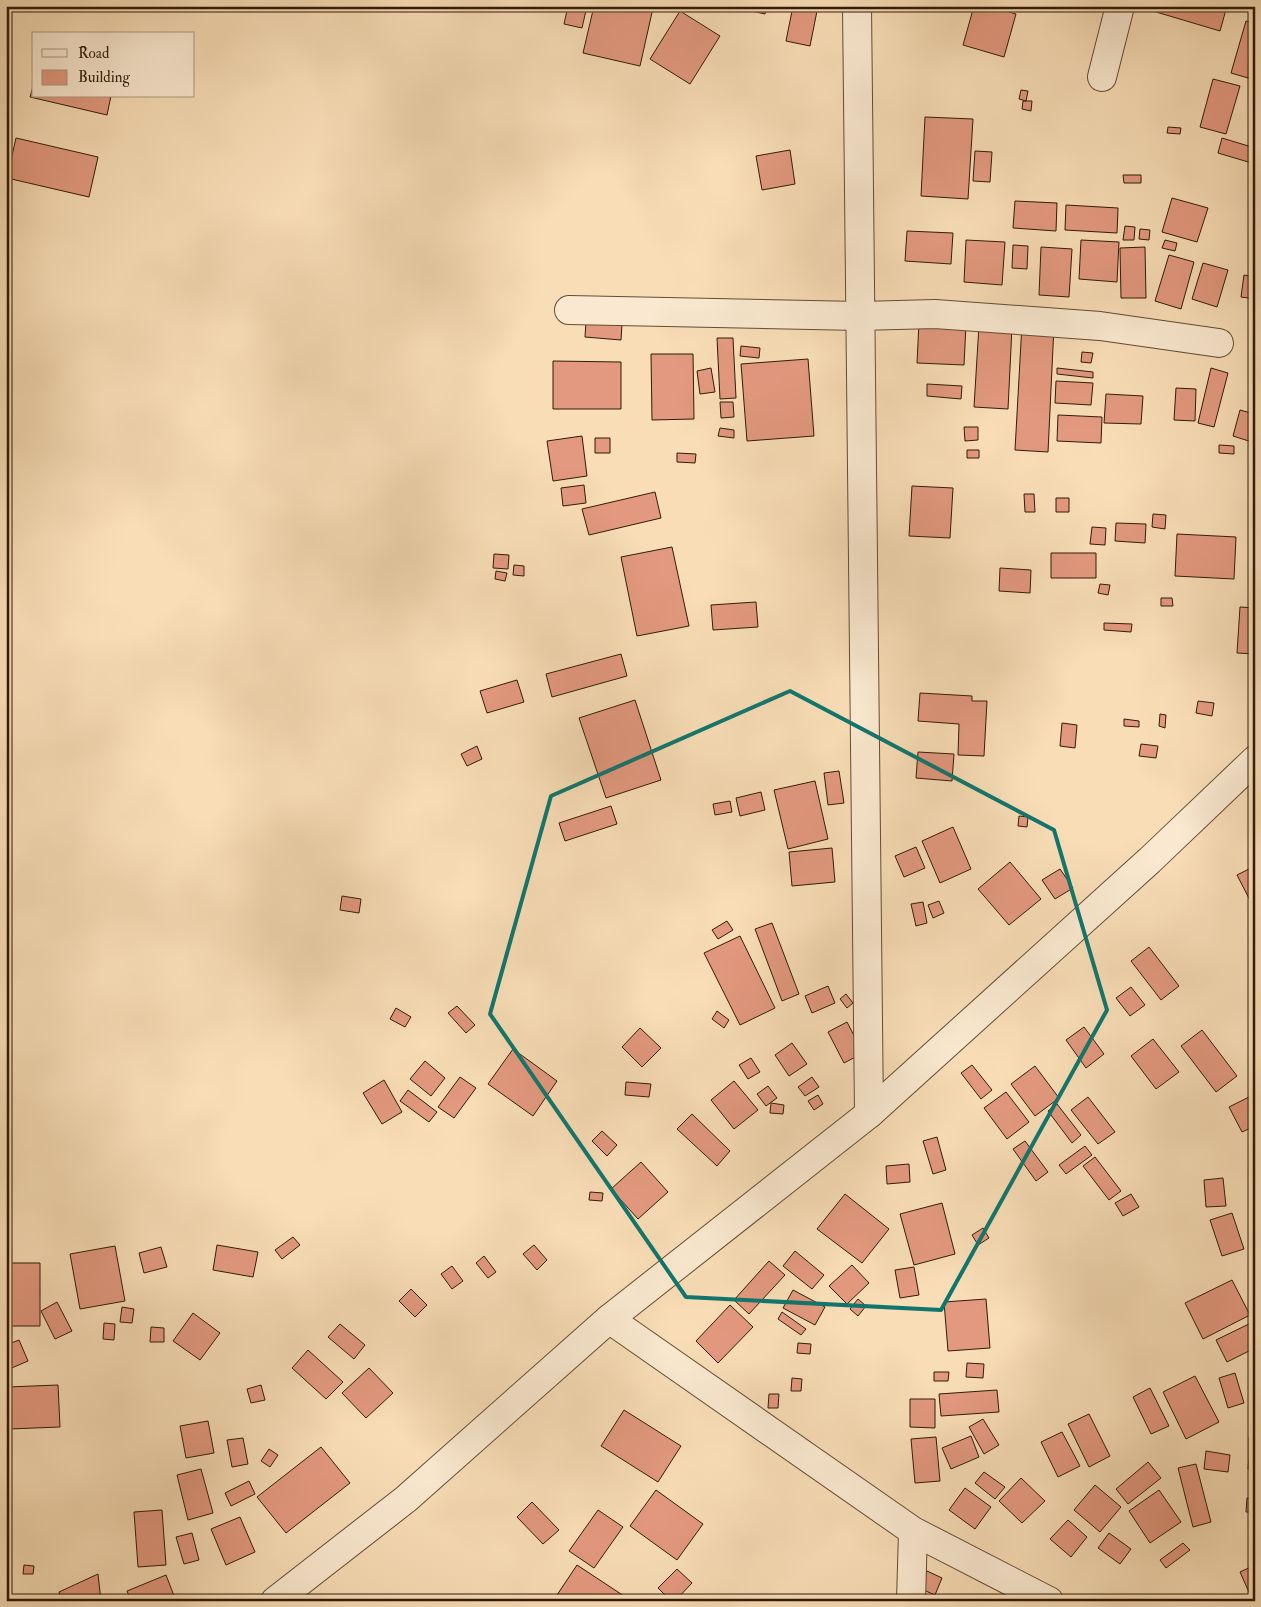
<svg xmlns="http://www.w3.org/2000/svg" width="1261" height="1607" viewBox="0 0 1261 1607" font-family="'IM FELL Double Pica',serif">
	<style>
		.building { fill: #e3997f; stroke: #311b08 }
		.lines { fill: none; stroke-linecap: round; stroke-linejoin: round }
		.minor-casing { stroke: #634c34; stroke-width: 30 }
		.tertiary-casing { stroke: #634c34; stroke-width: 30 }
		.minor { stroke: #fae9d0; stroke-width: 28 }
		.tertiary { stroke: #fae9d0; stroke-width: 28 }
		.marked { fill: none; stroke: #0f766e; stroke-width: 4; stroke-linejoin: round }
	</style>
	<rect width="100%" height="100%" fill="#f8ddb6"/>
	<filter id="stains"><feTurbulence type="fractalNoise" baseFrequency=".004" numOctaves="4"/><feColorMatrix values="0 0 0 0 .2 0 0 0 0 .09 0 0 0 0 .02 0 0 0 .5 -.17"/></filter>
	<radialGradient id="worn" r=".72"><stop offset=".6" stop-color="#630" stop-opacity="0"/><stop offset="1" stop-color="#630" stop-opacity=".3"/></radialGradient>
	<path class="building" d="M568,6H587L582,28L564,24Z
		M594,6L653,8L640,66L583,53Z
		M729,6H767L765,14Z
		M793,6H818L810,46L786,41Z
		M974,6H990L1016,14L1004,57L963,45Z
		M1136,6H1227L1220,31Z
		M680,11L720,36L690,84L650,59Z
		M1246,21L1255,23V80L1231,73Z
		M1213,79L1240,86L1226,134L1200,127Z
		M34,83V96H111L107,115L30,97Z
		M1021,90L1028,91L1026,101L1019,99Z
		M1023,101H1032L1031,111L1022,109Z
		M925,117L973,119L968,199L921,196Z
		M1168,127L1181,128L1180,134L1167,133Z
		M16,138L98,157L89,197L7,178Z
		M1222,138L1255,148V164L1218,153Z
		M790,150L795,184L762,190L756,156Z
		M975,151L992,152L990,182L973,181Z
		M1123,175H1141V183H1124Z
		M1172,198L1208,208L1197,242L1162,232Z
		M1015,201L1057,203L1056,231L1013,228Z
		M1066,205L1118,208L1117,233L1065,230Z
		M1125,226L1135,227L1134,240H1123Z
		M1140,229L1150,230L1149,240L1139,239Z
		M907,231L953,233L951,264L905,261Z
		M966,240L1005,242L1002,285L964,282Z
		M1081,240L1119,242L1117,282L1079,279Z
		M1165,240L1177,243L1175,251L1162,248Z
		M1013,245L1028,246L1027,269L1012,268Z
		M1041,247L1072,249L1069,297L1039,295Z
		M1145,247L1146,298H1121L1120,248Z
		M1169,255L1194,262L1181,309L1155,301Z
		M1203,263L1228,270L1217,307L1192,299Z
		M1244,275L1255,277V299L1241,297Z
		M586,321L622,324L621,340L585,337Z
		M919,322L966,325L964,365L917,363Z
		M1022,324L1054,326L1048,452L1015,450Z
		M979,325L1012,327L1008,409L974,407Z
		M717,338H733L736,398L720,399Z
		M741,346L760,348L759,358L740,356Z
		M1082,352L1093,353L1091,363L1081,362Z
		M651,354H693L694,419L652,420Z
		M808,359L814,436L747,441L741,364Z
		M553,361L621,362V409H553Z
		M711,368L715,392L700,394L697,371Z
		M1057,368L1093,372V378L1057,374Z
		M1211,368L1228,373L1214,427L1198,423Z
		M1056,381L1093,383L1091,405L1055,403Z
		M927,384L962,386L961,399L927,396Z
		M1176,388L1196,389L1195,421L1174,420Z
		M1106,394L1143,396L1141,424L1104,423Z
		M720,402H733L734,417L721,418Z
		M1240,410L1255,414V443L1233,436Z
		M1058,415L1102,417L1101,443L1057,441Z
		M964,427H978V440L965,441Z
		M720,428L734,430V438L718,436Z
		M582,436L587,476L553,481L547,441Z
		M595,438H610V453H595Z
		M1219,445L1234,446V454L1219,453Z
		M967,450H979V458H967Z
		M677,453L696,454L695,463L677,462Z
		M584,485L586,503L563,506L561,488Z
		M912,486L953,488L950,538L909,536Z
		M655,492L661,518L589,535L582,509Z
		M1024,494H1034L1035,512H1025Z
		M1056,498H1069V512H1056Z
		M1153,514L1166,515L1165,529L1152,527Z
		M1116,523L1146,524L1145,543L1115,541Z
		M1092,527L1106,528L1105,545L1090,544Z
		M1177,534L1236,537L1234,579L1175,576Z
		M672,547L689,626L637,636L621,557Z
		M1051,553H1096V578H1051Z
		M494,554L509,555L508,569L493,568Z
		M514,565L524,566V576L513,575Z
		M1000,568L1031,570L1030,593L999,591Z
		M496,571L507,573L505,581L495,579Z
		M1100,584L1110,585L1108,595L1098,593Z
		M1161,598H1172L1173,606H1161Z
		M756,602L758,627L713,630L711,605Z
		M1240,607L1255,608V654L1237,653Z
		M1104,623L1132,624L1131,632L1104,630Z
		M621,654L627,676L552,697L546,674Z
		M517,680L524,702L487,713L480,691Z
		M920,693L972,696V701H987L984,756L958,755L959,724L918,721Z
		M635,700L661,780L606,798L579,718Z
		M1198,701L1214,703L1212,716L1196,713Z
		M1160,714L1166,715L1165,728L1159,726Z
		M1124,719L1139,721V727L1124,726Z
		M1062,723L1077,725L1075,748L1060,746Z
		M1141,744L1158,746L1156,758L1139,756Z
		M477,746L482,759L467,766L461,754Z
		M918,752L954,754L952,781L916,778Z
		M839,771L844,803L828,805L824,773Z
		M815,781L828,839L788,849L774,790Z
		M761,792L765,810L740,816L736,798Z
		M730,801L732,812L715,815L713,804Z
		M611,806L617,824L565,841L559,823Z
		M1019,816L1028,817L1027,827L1018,826Z
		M953,827L971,869L940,883L922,841Z
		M916,847L925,868L904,877L895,856Z
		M832,848L835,882L792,886L789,852Z
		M1010,862L1041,899L1009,925L978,889Z
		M1255,866V910L1237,875Z
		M1060,869L1073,888L1055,899L1042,880Z
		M342,896L361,899L359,913L340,910Z
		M939,901L944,913L933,918L928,905Z
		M923,902L927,923L916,926L911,904Z
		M727,921L733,930L718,939L712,930Z
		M772,923L799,994L782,1001L755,929Z
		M740,936L775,1008L740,1025L704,953Z
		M1149,947L1179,986L1161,1000L1131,961Z
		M828,986L835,1003L812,1013L805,996Z
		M1131,987L1145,1005L1130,1016L1116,998Z
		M846,994L853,1003L847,1008L840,999Z
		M457,1006L475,1025L466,1033L448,1013Z
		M396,1008L411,1017L405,1027L390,1019Z
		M717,1011L729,1020L724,1028L712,1019Z
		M847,1022L863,1053L844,1063L828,1032Z
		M1084,1027L1104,1054L1086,1068L1066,1040Z
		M640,1028L661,1048L642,1067L622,1047Z
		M1202,1030L1237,1076L1216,1092L1181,1046Z
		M1153,1039L1179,1072L1156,1089L1131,1056Z
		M792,1043L807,1064L789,1076L775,1055Z
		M513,1049L557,1081L533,1116L488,1084Z
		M751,1058L760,1072L748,1079L739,1065Z
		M425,1061L445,1078L431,1096L410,1079Z
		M972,1065L992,1090L981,1099L961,1073Z
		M1035,1066L1059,1098L1035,1116L1011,1084Z
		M460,1077L476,1088L454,1118L438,1107Z
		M812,1077L819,1087L805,1096L798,1087Z
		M384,1080L402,1112L382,1124L363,1093Z
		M734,1081L758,1110L734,1129L711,1100Z
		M626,1082L651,1084L649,1097L625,1095Z
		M768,1086L777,1098L766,1106L757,1094Z
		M408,1090L437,1112L429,1122L400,1101Z
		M1006,1092L1029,1122L1007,1139L984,1108Z
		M1255,1094V1126L1242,1132L1229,1107Z
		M818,1095L823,1104L814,1110L808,1101Z
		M1088,1097L1115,1132L1098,1144L1071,1110Z
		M771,1103L784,1105L783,1114L770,1113Z
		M1057,1104L1081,1135L1072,1143L1048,1111Z
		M692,1114L730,1151L717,1166L677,1129Z
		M602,1131L617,1145L607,1156L592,1141Z
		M937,1137L946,1170L933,1174L923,1141Z
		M1025,1141L1048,1172L1036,1181L1013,1149Z
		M1085,1146L1092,1155L1066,1174L1059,1165Z
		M1095,1157L1121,1191L1109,1200L1083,1166Z
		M641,1162L668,1192L638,1219L611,1189Z
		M909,1164L910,1182L887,1184L886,1166Z
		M1223,1178L1226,1206L1206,1207L1204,1180Z
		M590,1192L603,1193L602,1201L589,1200Z
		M845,1194L889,1229L862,1263L817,1229Z
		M1131,1194L1139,1207L1123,1216L1115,1203Z
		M942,1203L955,1254L914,1265L900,1214Z
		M1232,1213L1244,1249L1222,1256L1210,1220Z
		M983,1228L989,1238L978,1245L972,1235Z
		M293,1237L300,1245L282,1259L275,1250Z
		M217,1245L258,1252L253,1277L213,1270Z
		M534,1245L547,1260L537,1270L523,1254Z
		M115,1246L125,1301L80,1309L70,1254Z
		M161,1247L167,1267L144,1273L139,1253Z
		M795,1251L824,1275L812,1289L783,1266Z
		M484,1256L496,1272L488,1278L476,1263Z
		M769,1261L785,1275L749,1314L734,1300Z
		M6,1263H40V1326H6Z
		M852,1265L869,1283L847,1304L829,1286Z
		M452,1266L463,1281L452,1289L441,1274Z
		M914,1267L919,1295L900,1298L895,1270Z
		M1232,1280L1250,1315L1203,1339L1185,1303Z
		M411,1289L427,1305L415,1317L399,1301Z
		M793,1290L825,1307L815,1325L783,1308Z
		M858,1299L866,1306L858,1316L850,1309Z
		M986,1299L990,1348L948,1351L944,1302Z
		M57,1302L72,1331L55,1339L41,1311Z
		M730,1305L753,1327L718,1363L696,1341Z
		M122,1307L134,1309L132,1323L120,1322Z
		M782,1312L806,1329L801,1335L778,1319Z
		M193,1313L220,1333L200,1360L173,1341Z
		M1253,1322L1255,1348L1227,1362L1216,1340Z
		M104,1323L115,1324L114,1340L103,1339Z
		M340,1324L365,1345L354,1359L328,1337Z
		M151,1327L164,1328V1342H150Z
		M19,1340L28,1361L7,1370L6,1345Z
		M798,1343L811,1344L810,1354L797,1353Z
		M308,1350L343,1382L326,1399L292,1368Z
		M967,1363L984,1364L983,1378L966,1377Z
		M369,1368L393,1393L366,1418L342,1393Z
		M934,1372H949L948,1381H934Z
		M1235,1373L1244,1403L1228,1408L1219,1378Z
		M1195,1376L1219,1422L1186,1439L1163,1392Z
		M792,1378L802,1379L801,1391H791Z
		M58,1385L60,1427L9,1429L7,1387Z
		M261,1385L265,1400L251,1403L247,1389Z
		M1150,1388L1169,1426L1151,1434L1133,1397Z
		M997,1390L999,1412L941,1416L939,1394Z
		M769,1394H779L778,1408H768Z
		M910,1399H935V1428L910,1427Z
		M624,1410L681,1446L658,1482L601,1446Z
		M1089,1414L1110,1456L1089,1467L1068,1424Z
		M983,1419L999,1445L984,1454L969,1427Z
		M208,1421L214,1453L186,1458L180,1426Z
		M1062,1432L1080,1466L1058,1477L1041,1442Z
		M971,1436L979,1457L951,1469L942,1448Z
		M936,1437L940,1481L915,1483L911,1439Z
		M1249,1437H1255V1457H1249Z
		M243,1438L248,1464L232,1467L227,1440Z
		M321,1447L350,1483L286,1533L257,1497Z
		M269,1449L278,1455L270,1467L261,1461Z
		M1206,1451L1230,1455L1228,1472L1204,1469Z
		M1249,1457L1255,1458V1469H1248Z
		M1148,1462L1161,1478L1128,1504L1116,1489Z
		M1196,1464L1211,1522L1193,1527L1178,1468Z
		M201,1469L213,1513L188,1520L177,1475Z
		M984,1472L1005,1487L995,1499L975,1483Z
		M1021,1478L1045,1501L1022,1523L999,1501Z
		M249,1481L255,1494L231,1506L225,1493Z
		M1095,1485L1121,1507L1100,1532L1074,1510Z
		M965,1488L991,1507L975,1529L949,1510Z
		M656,1490L703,1524L677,1560L630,1526Z
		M1159,1490L1181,1522L1150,1543L1129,1511Z
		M1247,1498H1255V1512H1246Z
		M532,1502L559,1530L543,1544L517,1517Z
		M162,1510L166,1565L138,1567L134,1512Z
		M598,1510L623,1527L594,1568L569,1551Z
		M240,1517L255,1552L226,1565L211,1529Z
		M1068,1520L1087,1537L1071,1557L1050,1539Z
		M192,1533L199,1560L184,1564L176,1537Z
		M1109,1533L1131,1549L1120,1564L1098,1548Z
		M1183,1543L1190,1550L1166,1568L1160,1560Z
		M24,1565L34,1566L33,1574H23Z
		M577,1565L627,1598L625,1601H553Z
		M1255,1565V1598L1252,1599L1240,1572Z
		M677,1569L692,1583L675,1601H671L658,1588Z
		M927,1571L942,1578L935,1595L919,1588Z
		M98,1574L101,1601H61L59,1592Z
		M166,1575L176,1601H131L127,1591Z"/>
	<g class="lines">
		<g class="minor-casing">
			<path id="minor" d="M857,6L869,1114
				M1102,77L1120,6
				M569,310L860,316L935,314L1100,326L1219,343
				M609,1319L913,1531L1049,1601
				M911,1601L913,1531"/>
		</g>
		<g class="tertiary-casing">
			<path id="tertiary" d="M275,1601L406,1499L609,1319L869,1114L1150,860L1255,760"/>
		</g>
		<use href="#minor" class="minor"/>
		<use href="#tertiary" class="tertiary"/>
	</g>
	<path class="marked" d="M790,691L1054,830L1107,1010L941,1310L686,1297L490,1014L551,796Z"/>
	<rect width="1261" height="1607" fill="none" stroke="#f8ddb6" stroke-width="25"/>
	<rect x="8" y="8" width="1246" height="1592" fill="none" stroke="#311b08" stroke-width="2.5"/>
	<rect x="12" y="12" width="1236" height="1582" fill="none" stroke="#311b08"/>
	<rect x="32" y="32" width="162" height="65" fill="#fae9d0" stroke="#aa9780"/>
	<rect x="42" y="49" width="25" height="8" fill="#fae9d0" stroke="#aa9780"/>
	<text x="78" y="58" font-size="15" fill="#311b08">Road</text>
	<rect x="42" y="70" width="25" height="15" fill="#e3997f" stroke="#aa9780"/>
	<text x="78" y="82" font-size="15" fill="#311b08">Building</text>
	<rect width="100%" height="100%" filter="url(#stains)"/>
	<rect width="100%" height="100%" fill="url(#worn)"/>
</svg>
